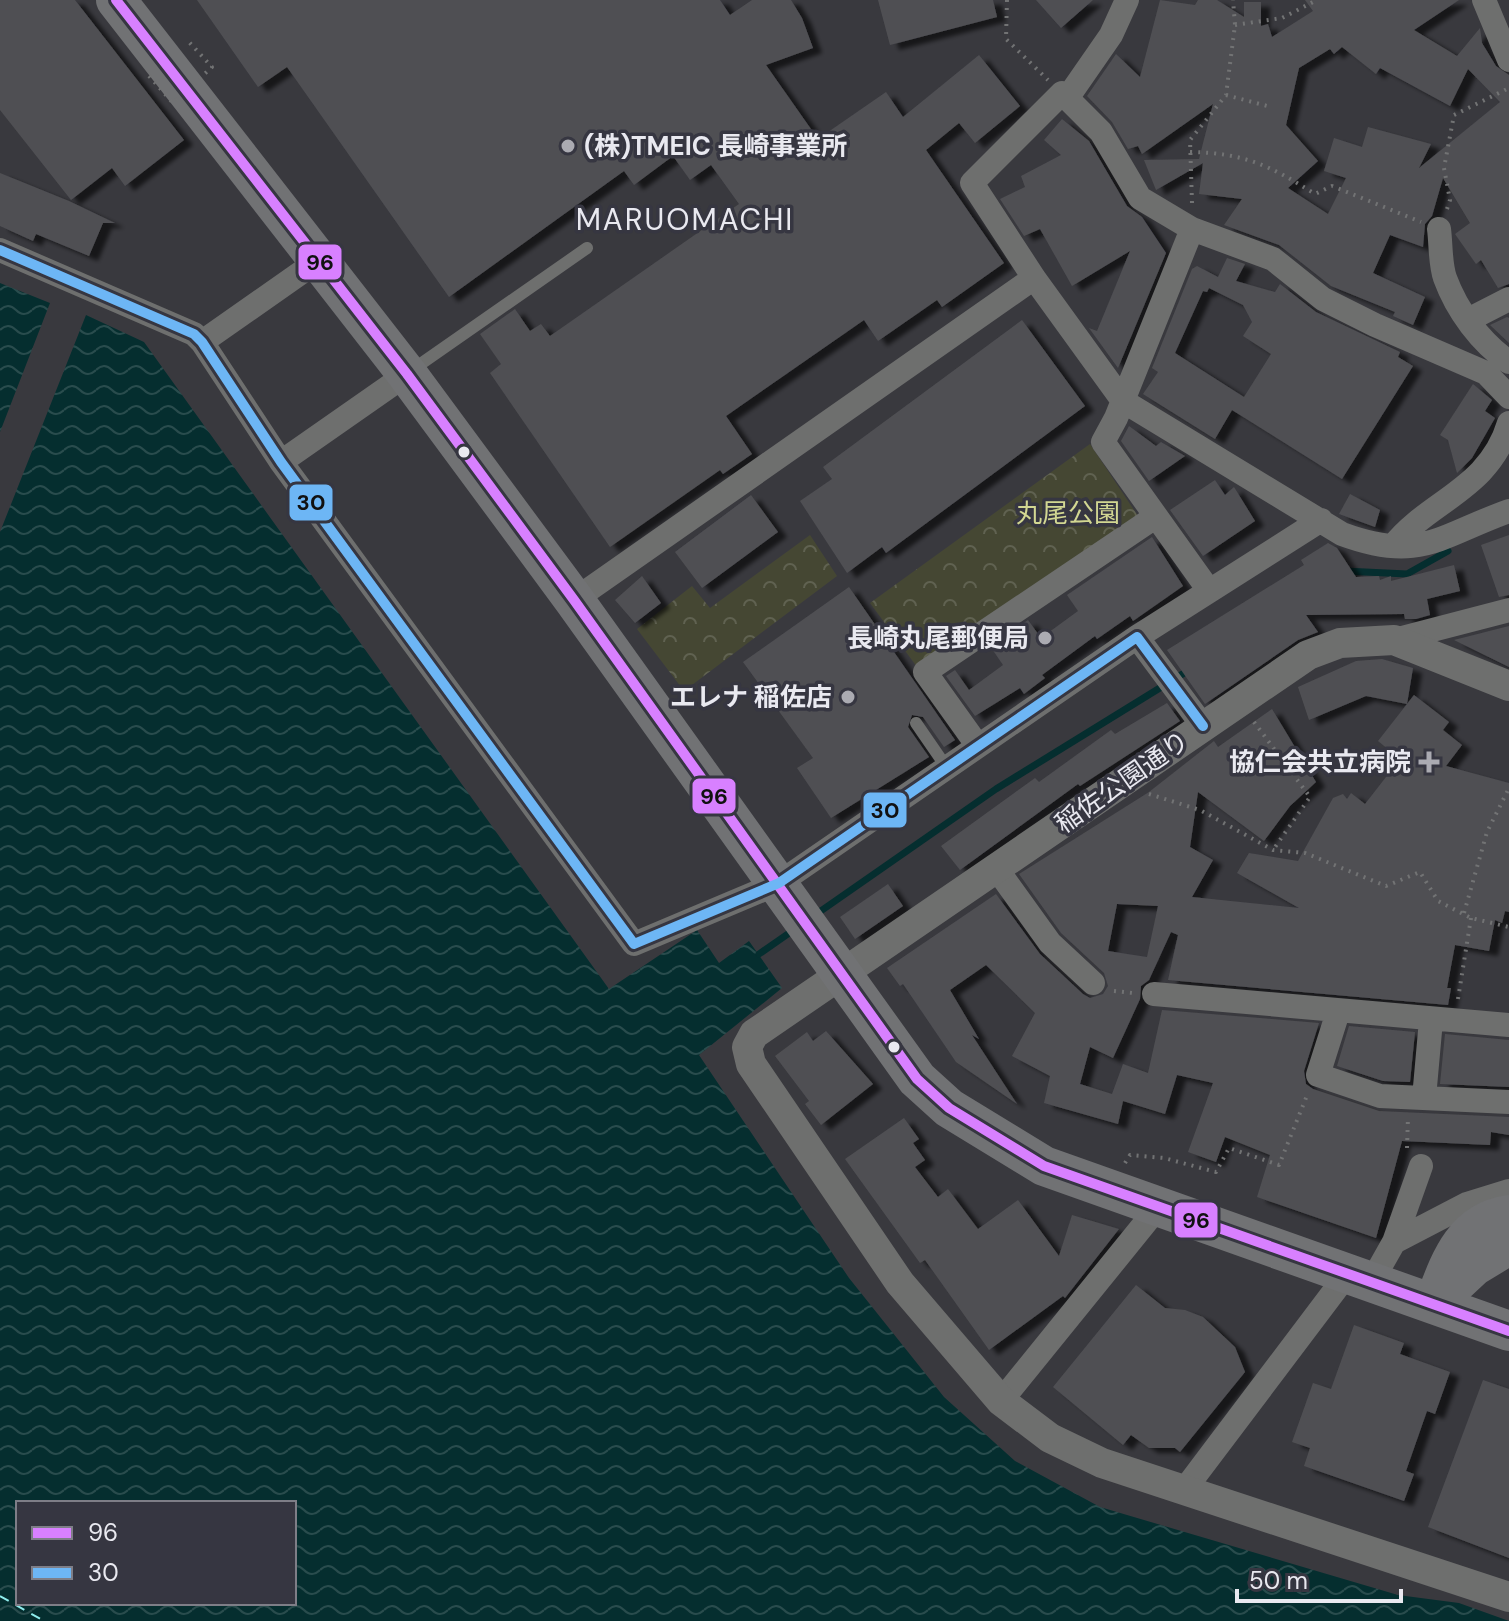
<svg xmlns="http://www.w3.org/2000/svg" width="1509" height="1621" viewBox="0 0 1509 1621" font-family="'DM Sans','Noto Sans JP',sans-serif">
	<style>
		.park { fill: url(#park-crowns) }
		.water { fill: url(#water-waves); fill-rule: evenodd }
		.lines { fill: none; stroke-linecap: round; stroke-linejoin: round }
		.stream { stroke: #052e2f; stroke-width: 7 }
		.ferry { stroke: #8eecec; stroke-width: 2; stroke-dasharray: 10 8; stroke-linecap: butt }
		.building { fill: #4f4f53; fill-rule: evenodd; filter: url(#shadow) }
		.path { stroke: #727374; stroke-width: 4; stroke-dasharray: 2 6; stroke-linecap: butt }
		.service { stroke: #6e6f6e; stroke-width: 12 }
		.minor { stroke: #6e6f6e; stroke-width: 24 }
		.tertiary { stroke: #6e6f6e; stroke-width: 30 }
		.trunk { stroke: #717274; stroke-width: 40 }
		.path-bridge { stroke: #727374; stroke-width: 4; stroke-dasharray: 2 6; stroke-linecap: butt }
		.bus-1-casing { stroke: #363641; stroke-width: 16 }
		.bus-2-casing { stroke: #363641; stroke-width: 16 }
		.bus-1 { stroke: #d880ff; stroke-width: 10 }
		.bus-2 { stroke: #6db6f5; stroke-width: 10 }
		.poi-dot { fill: #ababb2; stroke: #363641; stroke-width: 3 }
		.bus-dot { fill: #e9e9f0; stroke: #363641; stroke-width: 3 }
		.labels { text-anchor: middle; dominant-baseline: central; stroke-width: 7; stroke-linejoin: round; paint-order: stroke }
		.poi-label { font-size: 26px; font-weight: bold; fill: #e9e9f0; stroke: #363641; text-anchor: end }
		.park-label { font-size: 26px; fill: #d2d792; stroke: #363641 }
		.street-label { font-size: 26px; fill: #e9e9f0; stroke: #363641 }
		.quarter-label { font-size: 30px; letter-spacing: 2px; fill: #e9e9f0; stroke: #363641 }
		.line-badge { stroke: #363641; stroke-width: 3 }
		.pale-badge-label { font-size: 22px; text-anchor: middle; font-weight: bold; fill: #111 }
	</style>
	<defs>
		<pattern id="park-crowns" width="20" height="18" patternUnits="userSpaceOnUse" patternTransform="scale(2)"><rect width="20" height="18" fill="#454733"/><path d="M2 6a3 3 0 1 1 6 0M12 15a3 3 0 1 1 6 0" fill="none" stroke="#606251"/></pattern>
		<pattern id="water-waves" width="16" height="10" patternUnits="userSpaceOnUse" patternTransform="scale(2)"><rect width="16" height="10" fill="#052e2f"/><path d="M0 5q4-4 8 0t8 0" fill="none" stroke="#294c4d"/></pattern>
		<filter id="shadow"><feDropShadow dx="9" dy="5" stdDeviation="2" flood-color="#0009"/></filter>
	</defs>
	<rect width="100%" height="100%" fill="#39393e"/>
	<path class="park" d="M1090,444L1138,516L917,667L870,603Z
		M810,535L837,576L684,691L637,629L692,586L710,608Z"/>
	<path class="water" d="M0,283L50,303L0,432Z
		M86,315L144,342L609,989L697,930L719,963L749,941L782,988L699,1055L849,1278L944,1397L1015,1461L1100,1507L1398,1595L1459,1603L1509,1621H0V532ZM18,1503H294V1603H18Z"/>
	<g class="lines">
		<path class="stream" d="M1344,571L1407,574L1448,551
			M815,915L996,789L1189,670
			M759,954L795,929"/>
		<path class="ferry" d="M0,1596L44,1621"/>
	</g>
	<path class="building" d="M0,0H75L184,140L125,186L112,168L71,200L0,110Z
		M197,0H720L730,15L752,0H791L802,18L813,48L766,65L818,139L886,92L903,117L979,55L1020,106L975,143L959,123L926,150L1004,263L942,307L937,300L878,341L864,320L726,416L752,454L723,474L720,470L610,547L490,373L501,364L480,334L515,309L530,331L541,324L550,336L739,204L711,165L690,180L673,156L634,185L624,171L449,297L287,67L258,87Z
		M878,0H993L997,17L890,45Z
		M1036,0H1093L1061,28Z
		M1160,0L1195,5L1198,0H1217L1244,17V2H1261V26L1268,24L1272,37L1313,11L1305,0H1459L1414,30L1457,56L1480,28L1482,43L1496,66L1509,75V284L1498,288L1481,260L1476,264L1455,234L1470,223L1443,178L1432,216L1425,224L1423,247L1390,235L1373,273L1425,297L1413,325L1393,316L1395,312L1331,286L1279,245L1224,225L1242,199L1199,194L1203,163L1156,190L1144,160L1199,159L1213,104L1142,154L1138,146L1128,149L1112,122L1087,96L1116,54L1140,77ZM1342,47L1376,74L1380,68L1450,106L1468,69L1500,102L1419,168L1431,144L1368,127L1362,147L1334,138L1324,171L1346,178L1328,214L1288,188L1318,161L1286,125L1299,68L1330,49L1334,54Z
		M1062,119L1089,141L1127,206L1142,217L1166,253L1118,368L1089,328L1097,331L1130,251L1072,286L1040,229L1024,236L1000,199L1025,187L1021,176L1061,155L1044,140Z
		M0,173L69,201L115,223H103L89,256L36,234L33,241L0,226Z
		M1227,258L1245,264L1236,281L1275,292L1280,284L1316,312L1400,352L1398,357L1413,366L1342,479L1232,410L1215,439L1143,394L1158,372L1152,368L1192,269L1197,266L1218,277ZM1209,288L1243,305L1252,322L1243,336L1271,354L1244,397L1175,353L1203,291L1207,292Z
		M1507,317L1509,318V343L1490,325Z
		M1022,320L1085,406L886,553L882,547L847,573L800,501L832,479L823,467Z
		M1473,384L1492,400L1485,411L1495,418L1472,458L1457,473L1448,440L1440,435Z
		M1129,426L1156,446L1161,442L1185,456L1149,481L1121,441Z
		M1215,480L1225,495L1234,487L1255,521L1203,556L1170,510Z
		M1350,494L1380,510L1375,527L1339,514Z
		M751,495L778,532L702,588L675,552Z
		M1509,535V595L1499,597L1481,545Z
		M1152,537L1183,586L1133,621L1130,616L1097,639L1095,636L1042,675L1045,678L1024,694L1020,688L975,716L946,676L955,670L969,690L1003,665L990,646L1028,620L1041,638L1078,611L1067,595Z
		M1328,543L1337,548L1356,577L1379,576L1380,580L1391,576V581L1454,565L1460,591L1427,599L1430,615L1416,619H1405L1404,614L1306,615L1318,632L1298,640L1205,704L1167,650L1304,565L1301,560Z
		M642,576L661,603L635,623L615,600Z
		M849,587L955,740L944,747L923,717L912,715L908,727L929,757L831,818L797,768L813,758L743,662Z
		M1509,626V667L1454,640Z
		M1382,659L1413,668L1407,704L1366,696L1309,720L1298,687L1356,661Z
		M1414,695L1449,722L1443,730L1462,745L1446,766L1509,783V912L1505,911L1502,923L1495,920L1489,951L1455,945L1447,988H1451L1448,1005L1168,980L1178,935L1171,932L1149,980L1141,986L1140,999L1113,1058L1090,1047L1080,1084L1112,1094L1123,1064L1148,1073L1162,1010L1319,1023L1304,1071L1306,1084L1313,1089L1379,1111L1509,1117V1135L1491,1132L1490,1145L1402,1141L1376,1238L1257,1197L1270,1155L1225,1137L1216,1162L1188,1152L1213,1083L1177,1075L1165,1114L1123,1101L1118,1124L1044,1103L1050,1076L1012,1056L1035,1013L986,965L950,990L979,1039L972,1035L1017,1104L956,1062L903,984L900,986L887,968L996,894L1040,954L1083,994L1090,998L1103,994L1108,986L1104,973L1061,933L1019,874L1149,792L1214,741L1218,747L1272,709L1316,782L1290,806L1264,841L1198,792L1190,847L1213,860L1192,897L1299,908L1237,873L1249,853L1298,861L1333,798L1343,794L1347,799L1351,793L1365,804L1400,759L1378,741ZM1117,904L1158,906L1147,957L1108,951Z
		M1167,703L1180,721L1080,786L1078,784L960,870L941,846L1035,778L1039,782L1111,730L1115,734Z
		M888,884L903,906L855,939L840,917Z
		M1349,1026L1415,1032L1410,1082L1383,1081L1337,1066Z
		M826,1031L873,1084L821,1125L805,1104L809,1101L775,1056L807,1032L813,1041Z
		M1445,1034L1509,1040V1087L1440,1084Z
		M904,1118L919,1139L913,1143L925,1160L915,1167L938,1197L948,1189L978,1229L1018,1200L1059,1256L1072,1215L1119,1229L1065,1298L1063,1296L989,1350L925,1260L920,1263L845,1159Z
		M1136,1285L1165,1308L1185,1310L1203,1317L1235,1347L1245,1372L1180,1452L1175,1448H1149L1131,1435L1123,1445L1053,1387Z
		M1354,1325L1404,1343L1400,1354L1450,1372L1435,1414L1427,1411L1406,1471L1414,1474L1404,1501L1304,1466L1310,1448L1292,1442L1313,1383L1331,1389Z
		M1483,1380L1509,1389V1558L1428,1527Z"/>
	<g class="lines">
		<path class="path" d="M1007,0L1006,39L1048,80
			M1235,25L1282,18L1317,0
			M1226,95L1271,107
			M1190,152C1244,153 1269,165 1315,194L1332,186L1421,222
			M1192,203L1190,140L1226,95L1235,25L1233,0
			M1447,209L1450,200L1444,168L1454,115L1509,88
			M1254,722L1310,797L1273,850
			M1149,794L1200,810L1273,850L1305,853L1386,886L1420,872L1438,901L1471,918L1509,927
			M1464,913L1487,832L1509,788
			M1114,991L1133,993
			M1458,999L1471,918
			M1407,1148L1408,1117
			M1125,1163L1130,1155L1164,1158L1216,1172L1229,1148L1279,1165L1308,1093"/>
		<path class="service" d="M412,370L587,248
			M916,723L947,768"/>
		<path class="minor" d="M1484,0L1509,60
			M1068,97L1111,35L1127,0
			M1192,229L1116,418L1103,442L1208,589
			M1439,229C1441,244 1440,264 1445,278C1457,311 1481,343 1509,362
			M0,250L194,334L202,342L281,462L634,944L779,883L1137,637L1203,726
			M1468,320L1509,299
			M202,342L319,260
			M1509,397L1486,373L1375,325L1323,299L1273,259L1192,229L1140,198L1101,132L1062,93L972,183L1034,278L1123,401L1342,534C1420,563 1439,536 1509,511
			M281,462L407,374
			M1393,546C1429,500 1489,490 1509,423
			M574,600L1034,278
			M1137,637L1321,520
			M1394,640L1509,610
			M978,746L925,672L1155,517
			M996,868L1050,943L1093,983
			M1154,994L1509,1025
			M1338,1012L1318,1075L1380,1096L1509,1102
			M1424,1098L1431,1020
			M1394,1242L1421,1166
			M1372,1281L1394,1242L1467,1204L1509,1191
			M1001,1401L1159,1206
			M1185,1489L1348,1273"/>
		<path class="tertiary" d="M1509,686L1394,640L1340,643L1308,655L754,1034L747,1047L751,1064L900,1283L1001,1401L1050,1438L1102,1463L1509,1597"/>
		<path class="trunk" d="M116,0L407,374L574,600L917,1079L949,1108L1044,1166L1509,1331
			M1445,1293L1474,1266L1509,1245
			M1434,1304C1449,1265 1461,1222 1509,1215"/>
		<path class="path-bridge" d="M149,76L173,103L212,67L189,42"/>
		<g class="bus-1-casing">
			<path id="bus-1" d="M116,0L407,374L574,600L917,1079L949,1108L1044,1166L1509,1331"/>
		</g>
		<g class="bus-2-casing">
			<path id="bus-2" d="M0,250L194,334L202,342L281,462L634,944L779,883L1137,637L1203,726"/>
		</g>
		<use href="#bus-1" class="bus-1"/>
		<use href="#bus-2" class="bus-2"/>
	</g>
	<g class="poi-dot">
		<circle cx="568" cy="146" r="8"/>
		<circle cx="1045" cy="638" r="8"/>
		<circle cx="848" cy="697" r="8"/>
		<path d="M1425 750h8v8h8v8h-8v8h-8v-8h-8v-8h8z"/>
	</g>
	<g class="bus-dot">
		<circle cx="464" cy="452" r="7"/>
		<circle cx="894" cy="1047" r="7"/>
	</g>
	<g class="labels">
		<g class="poi-label">
			<text x="584" y="146" text-anchor="start">(株)TMEIC 長崎事業所</text>
			<text x="1029" y="638">長崎丸尾郵便局</text>
			<text x="832" y="697">エレナ 稲佐店</text>
			<text x="1411" y="762">協仁会共立病院</text>
		</g>
		<g class="park-label">
			<text x="1068" y="513">丸尾公園</text>
		</g>
		<g class="street-label">
			<text transform="translate(1122 782) rotate(-35)">稲佐公園通り</text>
		</g>
		<g class="quarter-label">
			<text x="685" y="219">MARUOMACHI</text>
		</g>
	</g>
	<g class="line-badge">
		<rect x="297" y="243" width="46" height="38" rx="8" fill="#d880ff"/>
		<rect x="288" y="483" width="46" height="39" rx="8" fill="#6db6f5"/>
		<rect x="691" y="777" width="46" height="38" rx="8" fill="#d880ff"/>
		<rect x="862" y="791" width="46" height="38" rx="8" fill="#6db6f5"/>
		<rect x="1173" y="1201" width="46" height="38" rx="8" fill="#d880ff"/>
	</g>
	<g class="pale-badge-label">
		<text x="320" y="270">96</text>
		<text x="311" y="510">30</text>
		<text x="714" y="804">96</text>
		<text x="885" y="818">30</text>
		<text x="1196" y="1228">96</text>
	</g>
	<rect x="16" y="1501" width="280" height="104" fill="#363641" stroke="#7e7e87" stroke-width="2"/>
	<rect x="32" y="1527" width="40" height="12" fill="#d880ff" stroke="#7e7e87" stroke-width="2"/>
	<text x="88" y="1541" font-size="24" fill="#e9e9f0">96</text>
	<rect x="32" y="1567" width="40" height="12" fill="#6db6f5" stroke="#7e7e87" stroke-width="2"/>
	<text x="88" y="1581" font-size="24" fill="#e9e9f0">30</text>
	<path d="M1237 1589v12h164v-12" fill="none" stroke="#e9e9f0" stroke-width="4"/>
	<text x="1249" y="1589" font-size="24" fill="#e9e9f0" stroke="#363641" stroke-width="6" paint-order="stroke">50 m</text>
</svg>
